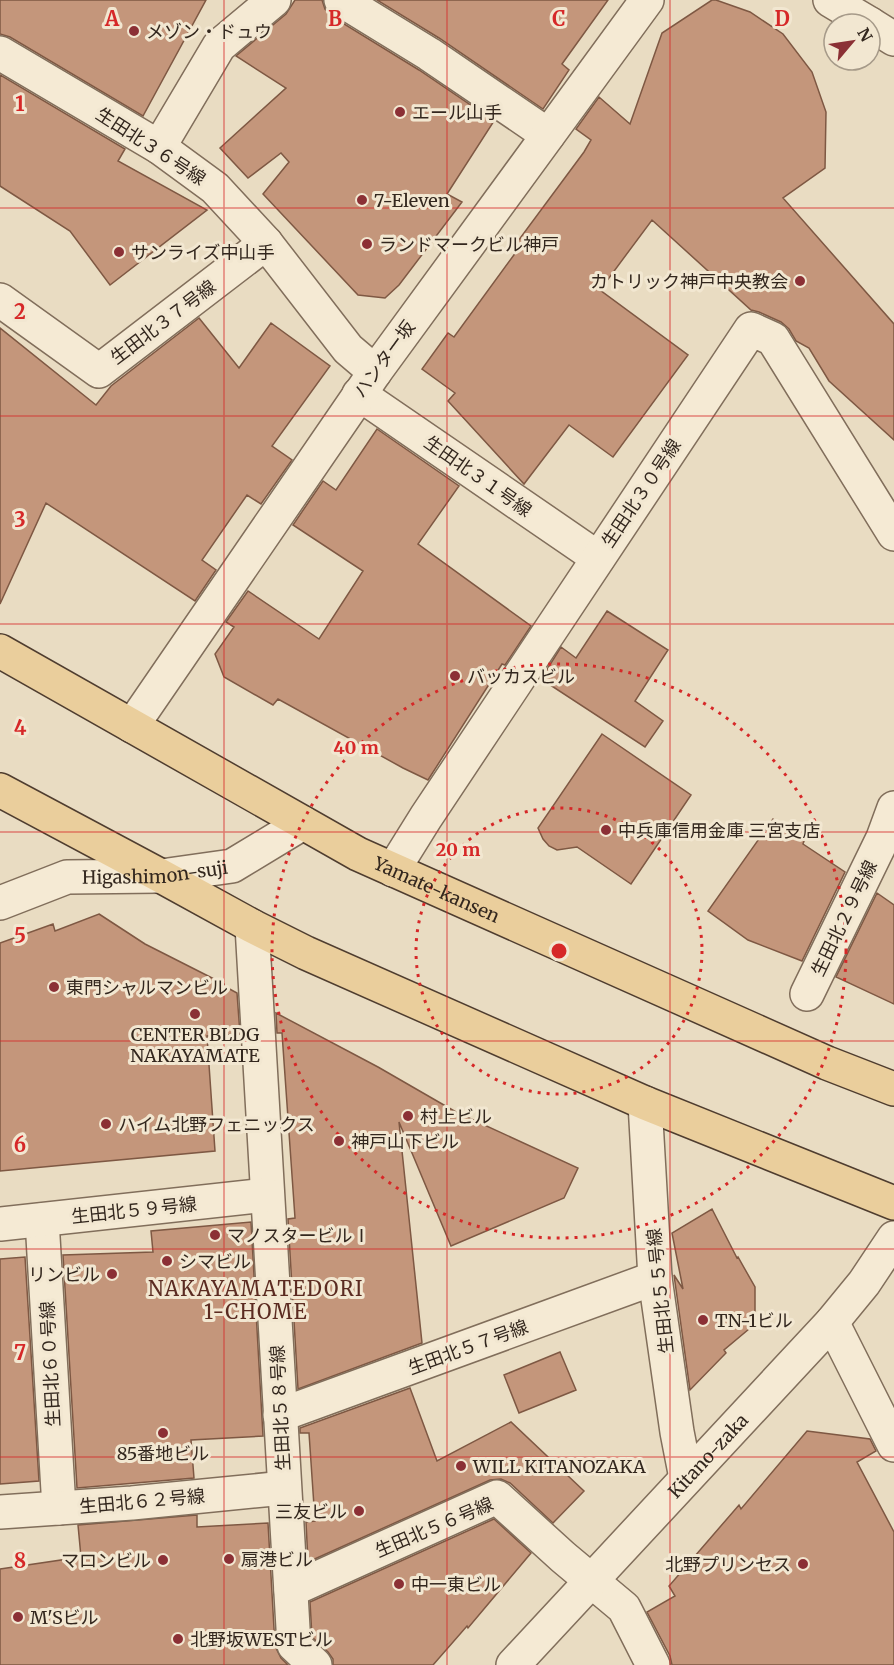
<svg xmlns="http://www.w3.org/2000/svg" width="894" height="1665" viewBox="0 0 894 1665" font-family="Merriweather,'Noto Sans JP',serif">
	<style>
		.building { fill: #c4967b; stroke: #7e5843; stroke-width: 1.5 }
		.lines { fill: none; stroke-linecap: round; stroke-linejoin: round }
		.minor-casing { stroke: #816e5b; stroke-width: 36 }
		.major-casing { stroke: #4f3d2f; stroke-width: 36 }
		.minor { stroke: #f5ead4; stroke-width: 33 }
		.major { stroke: #eace9c; stroke-width: 33 }
		.grid { fill: none; stroke: #d62828; stroke-width: 1.5; stroke-opacity: 0.55 }
		.ring { fill: none; stroke: #d62828; stroke-width: 3; stroke-dasharray: 3 6 }
		.poi-dot { fill: #8b3035; stroke: #f2e7d1; stroke-width: 2 }
		.labels { text-anchor: middle; dominant-baseline: central; stroke-width: 6; stroke-linejoin: round; paint-order: stroke }
		.poi-label { font-size: 18px; fill: #33271e; stroke: #f2e7d1; text-anchor: start }
		.street-label { font-size: 18px; fill: #33271e; stroke: #f2e7d1 }
		.neighbourhood-label { font-size: 20px; letter-spacing: 1.5px; fill: #5b2b21; stroke: #f2e7d1 }
		.grid-label { font-size: 20px; text-anchor: middle; font-weight: bold; fill: #d62828; stroke: #f2e7d1; stroke-width: 6; stroke-linejoin: round; paint-order: stroke }
		.centre { fill: #d62828; stroke: #f2e7d1; stroke-width: 3 }
		.ring-label { font-size: 18px; text-anchor: middle; font-weight: bold; fill: #d62828; stroke: #f2e7d1; stroke-width: 6; stroke-linejoin: round; paint-order: stroke }
	</style>
	<rect width="100%" height="100%" fill="#e9dcc2"/>
	<path class="building" d="M0,0H206L143,116L10,37L0,34Z
		M295,0H322L325,9L331,16L419,70L494,121L447,194L462,202L399,285L385,298L358,295L263,194L289,162L281,153L248,178L220,148L286,88L236,56L286,14Z
		M377,0H608L562,64L569,70L543,109L439,38Z
		M712,0H716L750,12L783,34L812,72L826,112L825,168L783,198L894,324V440L829,381L809,348L796,341L789,329L781,322L759,312L751,310L652,220L600,290L688,355L613,457L569,425L524,484L448,401L455,393L422,369L448,333L454,337L519,248L515,245L584,152L591,140L576,129L599,97L630,124L662,33Z
		M0,75L125,149L118,161L207,210L110,285L70,231L0,186Z
		M199,318L239,368L271,323L330,366L272,446L292,460L261,504L247,495L202,560L216,570L195,601L46,503L0,604V328L96,405L111,386Z
		M377,429L459,486L418,544L531,626L505,665L502,664L428,780L403,768L278,699L273,705L224,677L215,654L234,627L226,622L248,591L319,639L363,571L293,525L323,481L336,490Z
		M607,611L668,650L635,701L663,721L645,747L541,679L561,647L576,658Z
		M602,734L691,795L631,884L577,847L557,850L549,846L543,839L538,828Z
		M773,819L804,841L803,844L845,872L802,961L748,940L708,911Z
		M877,893L894,905V1004L836,977Z
		M99,914L145,944L224,984V986L237,993L240,1034L207,1036L215,1151L0,1171V943L53,924L55,931Z
		M276,1013L378,1067L456,1112L578,1168L564,1198L451,1246L399,1122L422,1343L298,1389L288,1219L295,1218L282,1033H277Z
		M712,1209L737,1258L738,1257L755,1287V1324L724,1350L726,1353L690,1390L674,1275L683,1289L672,1233Z
		M251,1222L263,1436L191,1440L194,1478L77,1488L63,1255L153,1252L151,1231Z
		M25,1257L39,1481L0,1484V1259Z
		M560,1352L576,1390L519,1413L504,1375Z
		M410,1388L437,1461L511,1422L584,1491L553,1523L510,1483L501,1479L490,1480L308,1562L306,1522L315,1521L309,1433H300V1428Z
		M807,1431L870,1439L876,1451L857,1462L894,1532V1665H672L670,1656L647,1612L675,1596L669,1586L739,1505L741,1509Z
		M197,1515V1527L268,1523L275,1646L281,1658L288,1665H0V1569L81,1557L78,1525Z
		M494,1519L531,1553L468,1628L467,1626L433,1665H333V1659L328,1652L312,1637L310,1602Z"/>
	<g class="lines">
		<g class="minor-casing">
			<g id="minor">
				<path d="M341,0L429,54L548,135"/>
				<path d="M830,0L870,24"/>
				<path d="M870,24L894,39"/>
				<path d="M0,53L159,147L215,188L266,243L348,349L375,372"/>
				<path d="M159,147L219,46L274,0"/>
				<path d="M0,300L99,371L266,243"/>
				<path d="M359,394L598,558"/>
				<path d="M132,726L375,372L647,0"/>
				<path d="M393,870L426,817L751,329L773,339L894,534"/>
				<path id="s1" d="M0,903L67,877L161,876L232,866L303,823"/>
				<path d="M252,926L294,1645L315,1665"/>
				<path d="M807,994L883,838L894,808"/>
				<path d="M645,1103L655,1278L677,1432L686,1478"/>
				<path d="M42,1220L59,1508"/>
				<path d="M0,1224L267,1195"/>
				<path d="M832,1322L894,1445"/>
				<path d="M280,1415L655,1278"/>
				<path d="M0,1512L132,1503L284,1488"/>
				<path d="M291,1590L497,1497L563,1557L624,1608L653,1665"/>
				<path id="s2" d="M513,1665L832,1322L864,1283L894,1238"/>
			</g>
		</g>
		<g class="major-casing">
			<g id="major">
				<path id="s3" d="M0,651L358,854L827,1063L894,1089"/>
				<path d="M0,790L161,876L252,926L306,953L645,1103L894,1203"/>
			</g>
		</g>
		<use href="#minor" class="minor"/>
		<use href="#major" class="major"/>
	</g>
	<path class="grid" d="M224,0V1665M447,0V1665M670,0V1665M0,208H894M0,416H894M0,624H894M0,832H894M0,1041H894M0,1249H894M0,1457H894"/>
	<g class="ring">
		<circle cx="559" cy="951" r="143"/>
		<circle cx="559" cy="951" r="287"/>
	</g>
	<g class="poi-dot">
		<circle cx="134" cy="31" r="6"/>
		<circle cx="400" cy="112" r="6"/>
		<circle cx="362" cy="200" r="6"/>
		<circle cx="367" cy="244" r="6"/>
		<circle cx="119" cy="252" r="6"/>
		<circle cx="800" cy="281" r="6"/>
		<circle cx="455" cy="676" r="6"/>
		<circle cx="606" cy="830" r="6"/>
		<circle cx="54" cy="987" r="6"/>
		<circle cx="195" cy="1014" r="6"/>
		<circle cx="408" cy="1116" r="6"/>
		<circle cx="106" cy="1124" r="6"/>
		<circle cx="339" cy="1141" r="6"/>
		<circle cx="215" cy="1235" r="6"/>
		<circle cx="167" cy="1261" r="6"/>
		<circle cx="112" cy="1274" r="6"/>
		<circle cx="703" cy="1320" r="6"/>
		<circle cx="163" cy="1433" r="6"/>
		<circle cx="461" cy="1466" r="6"/>
		<circle cx="359" cy="1511" r="6"/>
		<circle cx="229" cy="1559" r="6"/>
		<circle cx="163" cy="1560" r="6"/>
		<circle cx="803" cy="1564" r="6"/>
		<circle cx="399" cy="1584" r="6"/>
		<circle cx="18" cy="1617" r="6"/>
		<circle cx="178" cy="1639" r="6"/>
	</g>
	<g class="labels">
		<g class="poi-label">
			<text x="146" y="31">メゾン・ドュウ</text>
			<text x="412" y="112">エール山手</text>
			<text x="374" y="200">7-Eleven</text>
			<text x="379" y="244">ランドマークビル神戸</text>
			<text x="131" y="252">サンライズ中山手</text>
			<text x="788" y="281" text-anchor="end">カトリック神戸中央教会</text>
			<text x="467" y="676">バッカスビル</text>
			<text x="618" y="830">中兵庫信用金庫 三宮支店</text>
			<text x="66" y="987">東門シャルマンビル</text>
			<text x="195" y="1034" text-anchor="middle">CENTER BLDG<tspan x="195" dy="21">NAKAYAMATE</tspan></text>
			<text x="420" y="1116">村上ビル</text>
			<text x="118" y="1124">ハイム北野フェニックス</text>
			<text x="351" y="1141">神戸山下ビル</text>
			<text x="227" y="1235">マノスタービルⅠ</text>
			<text x="179" y="1261">シマビル</text>
			<text x="100" y="1274" text-anchor="end">リンビル</text>
			<text x="715" y="1320">TN-1ビル</text>
			<text x="163" y="1453" text-anchor="middle">85番地ビル</text>
			<text x="473" y="1466">WILL KITANOZAKA</text>
			<text x="347" y="1511" text-anchor="end">三友ビル</text>
			<text x="241" y="1559">扇港ビル</text>
			<text x="151" y="1560" text-anchor="end">マロンビル</text>
			<text x="791" y="1564" text-anchor="end">北野プリンセス</text>
			<text x="411" y="1584">中一東ビル</text>
			<text x="30" y="1617">M'Sビル</text>
			<text x="190" y="1639">北野坂WESTビル</text>
		</g>
		<g class="street-label">
			<text transform="translate(151 146) rotate(33)">生田北３６号線</text>
			<text transform="translate(163 322) rotate(-37)">生田北３７号線</text>
			<text transform="translate(384 359) rotate(-54)">ハンター坂</text>
			<text transform="translate(478 476) rotate(35)">生田北３１号線</text>
			<text transform="translate(641 493) rotate(-56)">生田北３０号線</text>
			<text stroke="none"><textPath href="#s1" startOffset="160">Higashimon-suji</textPath></text>
			<text stroke="none"><textPath href="#s3" startOffset="498">Yamate-kansen</textPath></text>
			<text transform="translate(844 918) rotate(-64)">生田北２９号線</text>
			<text transform="translate(134 1210) rotate(-6)">生田北５９号線</text>
			<text transform="translate(660 1291) rotate(-96)">生田北５５号線</text>
			<text transform="translate(468 1347) rotate(-20)">生田北５７号線</text>
			<text transform="translate(50 1364) rotate(-93)">生田北６０号線</text>
			<text transform="translate(280 1408) rotate(-93)">生田北５８号線</text>
			<text stroke="none"><textPath href="#s2" startOffset="286">Kitano-zaka</textPath></text>
			<text transform="translate(142 1501) rotate(-5)">生田北６２号線</text>
			<text transform="translate(434 1527) rotate(-23)">生田北５６号線</text>
		</g>
		<g class="neighbourhood-label">
			<text x="256" y="1288">NAKAYAMATEDORI<tspan x="256" dy="23">1-CHOME</tspan></text>
		</g>
	</g>
	<g class="grid-label">
		<text x="112" y="26">A</text>
		<text x="335" y="26">B</text>
		<text x="559" y="26">C</text>
		<text x="782" y="26">D</text>
		<text x="20" y="111">1</text>
		<text x="20" y="319">2</text>
		<text x="20" y="527">3</text>
		<text x="20" y="735">4</text>
		<text x="20" y="943">5</text>
		<text x="20" y="1152">6</text>
		<text x="20" y="1360">7</text>
		<text x="20" y="1568">8</text>
	</g>
	<circle cx="559" cy="951" r="9" class="centre"/>
	<g class="ring-label">
		<text x="356" y="754">40 m</text>
		<text x="458" y="856">20 m</text>
	</g>
	<g transform="translate(852 42) rotate(61)"><circle r="28" fill="#f2e7d1" stroke="#a69a89" stroke-width="1.5"/>
	<path d="M0-4.5L10 22L0 15L-10 22Z" fill="#8b3035"/>
	<text y="-9" font-size="16" font-weight="bold" text-anchor="middle" fill="#33271e">N</text>
	</g>
</svg>
